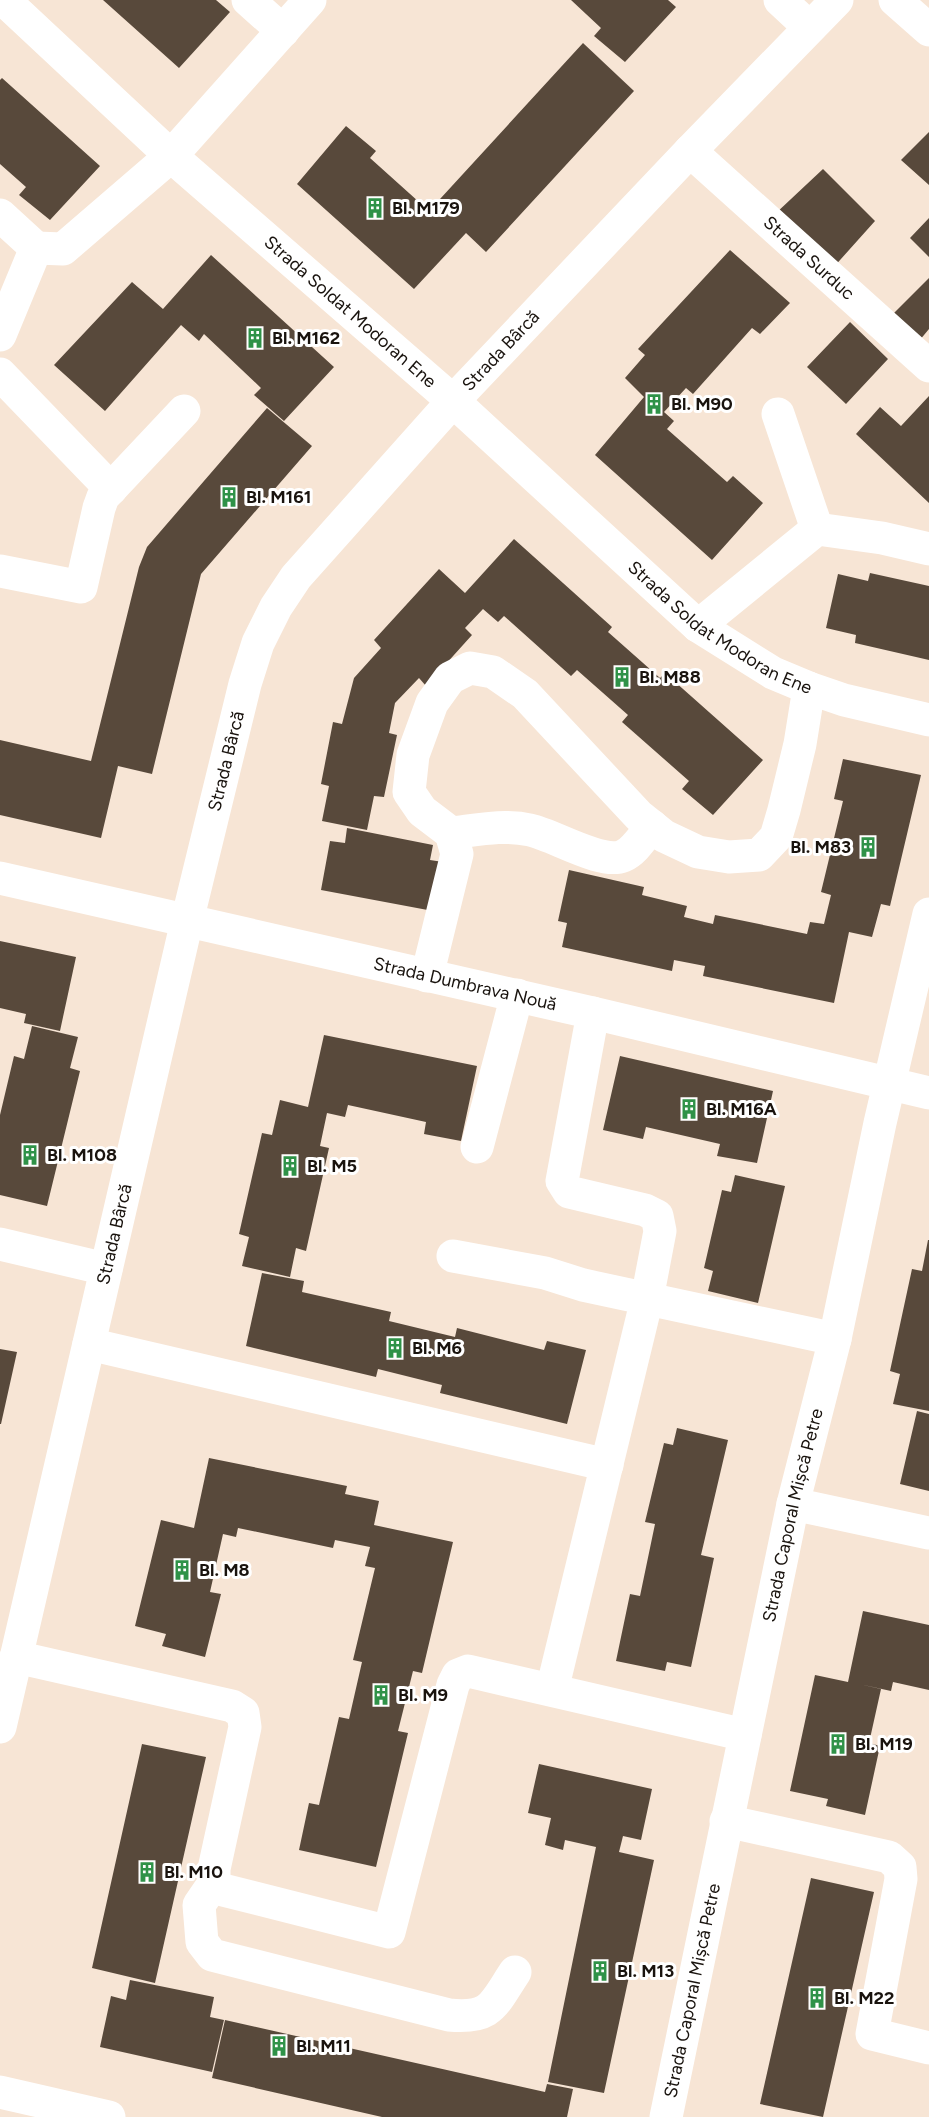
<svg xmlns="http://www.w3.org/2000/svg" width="929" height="2117" viewBox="0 0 929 2117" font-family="Figtree,sans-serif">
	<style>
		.building { fill: #58493b }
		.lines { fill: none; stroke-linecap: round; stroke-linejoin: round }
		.minor { stroke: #fff; stroke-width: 33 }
		.labels { text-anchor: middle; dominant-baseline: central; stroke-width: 6; stroke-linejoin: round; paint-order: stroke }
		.poi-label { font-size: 18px; font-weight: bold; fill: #19130e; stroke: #fff; text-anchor: start }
		.street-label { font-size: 18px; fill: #19130e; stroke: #fff }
	</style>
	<rect width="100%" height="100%" fill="#f7e5d5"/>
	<path class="building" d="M103,0H216L230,12L179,68Z
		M571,0H668L676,7L625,62L594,36L601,28Z
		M583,43L634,91L486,252L466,233L414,289L297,184L346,126L376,151L370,158L429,211Z
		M2,78L100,166L50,220L19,195L26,187L0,164V80Z
		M929,132V185L901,160Z
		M823,169L875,221L832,269L775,214Z
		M929,218V257L910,238Z
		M730,250L790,303L760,334L752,328L693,394L686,388L664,412L674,421L667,429L727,482L733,476L763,503L712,560L595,455L644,397L625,378L645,355L638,349Z
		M211,255L334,367L284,421L254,395L261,388L204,334L199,341L181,325L105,411L54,365L132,282L163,309Z
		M929,278V329L919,341L892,315Z
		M850,322L888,359L846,404L807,367Z
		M929,396V503L856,434L880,407L901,426Z
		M267,408L312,446L201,574L152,774L118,766L101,838L0,815V740L91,761L139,567L147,547Z
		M514,539L612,627L608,632L660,678L665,673L763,760L713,815L682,789L689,781L622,722L628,715L577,670L571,676L504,616L498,622L483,609L465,628L472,635L426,686L419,678L395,703L389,733L397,735L384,797L374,796L367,830L322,821L329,786L321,784L333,722L342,724L354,678L381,648L374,640L439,569L465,593Z
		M870,573L929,586V660L855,643L856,635L826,628L838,574L868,581Z
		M843,759L921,775L890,906L881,904L872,937L849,932L834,1003L703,976L705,966L674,960L672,971L562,947L567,923L558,921L569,870L644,887L642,895L687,906L684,917L713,924L715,915L807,934L810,922L824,924L831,895L821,892L843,801L834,799Z
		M347,828L433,845L430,860L443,862L433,911L321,890L330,841L345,843Z
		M0,941L76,957L60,1031L24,1023L26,1014L0,1008Z
		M32,1026L78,1037L70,1068L80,1071L47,1206L0,1195V1115L14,1056L24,1059Z
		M324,1035L477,1066L461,1141L424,1134L426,1122L348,1105L345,1117L327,1113L320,1146L329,1148L306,1251L296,1248L290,1277L242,1266L249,1237L239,1234L262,1133L272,1135L280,1100L308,1107Z
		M620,1056L773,1091L757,1163L717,1156L720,1144L646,1127L643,1139L603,1130Z
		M735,1175L785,1186L758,1303L708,1291L713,1271L704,1268L722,1190L731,1192Z
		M928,1240H929V1411L893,1404L900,1374L890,1371L912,1269L922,1271Z
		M262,1273L304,1281L302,1292L391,1312L389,1321L455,1337L457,1328L544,1350L547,1341L586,1350L567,1424L440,1393L442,1385L378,1369L376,1377L246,1346Z
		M0,1349L17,1352L1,1424H0Z
		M917,1411L929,1414V1491L900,1484Z
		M677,1428L728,1440L701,1555L714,1558L691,1667L667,1662L665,1671L616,1661L630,1594L640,1596L655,1524L645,1522L664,1443L673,1445Z
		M209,1458L347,1486L345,1494L379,1501L374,1525L453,1542L422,1673L413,1671L398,1731L408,1733L376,1867L299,1850L309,1803L319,1805L339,1717L349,1719L362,1662L353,1660L375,1568L365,1566L370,1547L335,1540L333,1548L238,1528L236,1537L223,1534L210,1592L221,1594L205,1657L162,1646L166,1634L135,1626L161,1520L194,1528Z
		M863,1611L929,1625V1690L893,1682L891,1691L859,1684L881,1689L869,1743L880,1746L865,1815L826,1806L828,1799L790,1791L815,1675L848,1682Z
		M142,1744L206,1757L155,1983L92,1968Z
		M539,1764L652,1789L641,1840L623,1836L619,1852L654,1860L604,2093L548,2082L596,1847L565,1840L563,1850L545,1845L551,1818L528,1813Z
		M811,1878L874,1892L823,2117L760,2104Z
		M130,1980L214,1997L210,2017L224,2020L212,2072L100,2047L111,1996L126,2000Z
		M225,2020L545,2092L547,2084L573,2089L567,2117H382L212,2078Z"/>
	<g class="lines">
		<g class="minor">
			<path id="s1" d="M4,0L171,156L453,401L698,626L773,673L809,688L844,700L929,720"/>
			<path d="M248,0L283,31"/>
			<path d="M780,0L809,27"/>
			<path d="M895,0L929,30"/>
			<path id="s2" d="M690,151L929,366"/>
			<path d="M0,215L36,248"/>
			<path d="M36,248L63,249L171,156L310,0"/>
			<path d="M0,335L36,248"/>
			<path d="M0,374L111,489"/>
			<path d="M778,414L817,529"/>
			<path d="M0,571L81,587L99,508L103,497L184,411"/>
			<path d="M698,626L817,529L882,538L929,549"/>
			<path d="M451,833C477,830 504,824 530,830C554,835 601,865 623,856C635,851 644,835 652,826"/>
			<path id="s3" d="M0,878L593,1013L929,1093"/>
			<path d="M427,976L457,854L451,833L422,811L409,792L413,755L432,703L450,678L470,668L493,672L525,694L639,816L664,836L698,852L729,857L759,855L776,837L784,810L800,744L809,688"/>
			<path d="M477,1147L517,995"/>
			<path d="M0,1244L106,1269"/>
			<path d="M453,1256L545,1273L583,1285L835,1339"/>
			<path d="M89,1344L607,1465"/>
			<path d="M793,1504L929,1533"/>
			<path d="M16,1657L232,1706L243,1713L245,1727L214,1869V1883L199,1905L202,1942L212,1955L449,2015C492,2019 493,2005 515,1972"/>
			<path d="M552,1690L647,1299L660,1231L657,1216L645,1210L569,1192L562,1181L593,1013"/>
			<path id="s4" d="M0,1727L187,921L245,684L258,643L276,607L296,577L453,401L690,151L837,0"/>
			<path d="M726,1821L889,1857L900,1867L901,1879L872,2034L929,2048"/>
			<path d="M214,1883L223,1890L389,1932L453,1685L458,1675L468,1671L745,1735"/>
			<path d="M0,2092L109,2117"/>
			<path id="s5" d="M666,2117L793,1504L835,1339L880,1123L929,914"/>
		</g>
	</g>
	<defs>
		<g id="building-bare" transform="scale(1.62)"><path d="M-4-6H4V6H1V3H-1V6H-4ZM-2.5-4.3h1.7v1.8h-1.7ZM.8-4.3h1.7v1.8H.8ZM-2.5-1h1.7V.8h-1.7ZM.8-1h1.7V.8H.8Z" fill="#2f9248" stroke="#fff" stroke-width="2.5" paint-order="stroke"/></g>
	</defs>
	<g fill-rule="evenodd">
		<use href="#building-bare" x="375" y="208"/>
		<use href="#building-bare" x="255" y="338"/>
		<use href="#building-bare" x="654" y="404"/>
		<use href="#building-bare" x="229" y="497"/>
		<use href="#building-bare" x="622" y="677"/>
		<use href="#building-bare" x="868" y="847"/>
		<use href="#building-bare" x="689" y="1109"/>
		<use href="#building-bare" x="30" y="1155"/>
		<use href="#building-bare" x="290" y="1166"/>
		<use href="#building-bare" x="395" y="1348"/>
		<use href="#building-bare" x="182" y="1570"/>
		<use href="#building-bare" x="381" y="1695"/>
		<use href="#building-bare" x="838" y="1744"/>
		<use href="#building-bare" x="147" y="1872"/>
		<use href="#building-bare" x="600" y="1971"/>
		<use href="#building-bare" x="817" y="1998"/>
		<use href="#building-bare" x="279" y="2046"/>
	</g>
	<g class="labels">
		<g class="poi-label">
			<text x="392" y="208">Bl. M179</text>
			<text x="272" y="338">Bl. M162</text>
			<text x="671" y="404">Bl. M90</text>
			<text x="246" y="497">Bl. M161</text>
			<text x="639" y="677">Bl. M88</text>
			<text x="851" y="847" text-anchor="end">Bl. M83</text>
			<text x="706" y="1109">Bl. M16A</text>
			<text x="47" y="1155">Bl. M108</text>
			<text x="307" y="1166">Bl. M5</text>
			<text x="412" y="1348">Bl. M6</text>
			<text x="199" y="1570">Bl. M8</text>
			<text x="398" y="1695">Bl. M9</text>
			<text x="855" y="1744">Bl. M19</text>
			<text x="164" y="1872">Bl. M10</text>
			<text x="617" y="1971">Bl. M13</text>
			<text x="834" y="1998">Bl. M22</text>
			<text x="296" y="2046">Bl. M11</text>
		</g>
		<g class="street-label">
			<text stroke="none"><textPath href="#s2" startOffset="160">Strada Surduc</textPath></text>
			<text stroke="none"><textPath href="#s1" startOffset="466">Strada Soldat Modoran Ene</textPath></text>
			<text stroke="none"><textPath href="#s4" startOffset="1496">Strada Bârcă</textPath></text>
			<text stroke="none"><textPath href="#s1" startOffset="954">Strada Soldat Modoran Ene</textPath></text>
			<text stroke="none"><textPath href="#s4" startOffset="992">Strada Bârcă</textPath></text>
			<text stroke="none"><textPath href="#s3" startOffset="477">Strada Dumbrava Nouă</textPath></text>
			<text stroke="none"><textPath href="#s4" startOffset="506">Strada Bârcă</textPath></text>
			<text stroke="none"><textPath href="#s5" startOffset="615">Strada Caporal Mișcă Petre</textPath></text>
			<text stroke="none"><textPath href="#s5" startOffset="129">Strada Caporal Mișcă Petre</textPath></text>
		</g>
	</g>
</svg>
